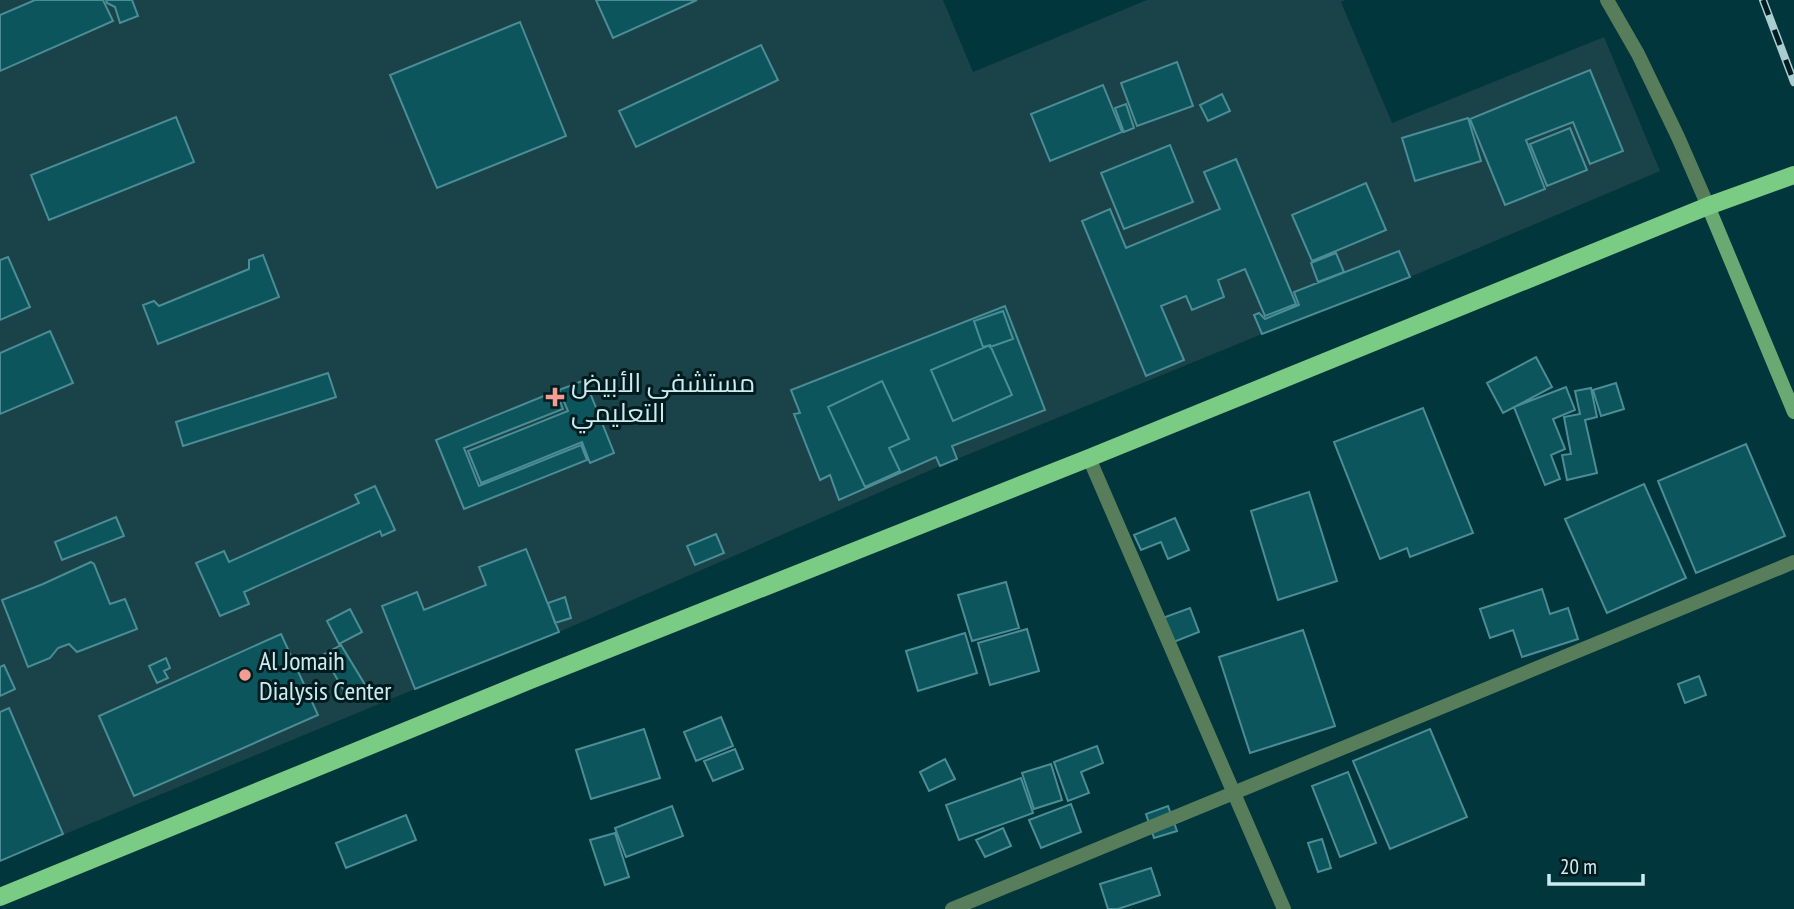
<svg xmlns="http://www.w3.org/2000/svg" width="1794" height="909" viewBox="0 0 1794 909" font-family="'PT Sans Narrow',Cairo,sans-serif">
	<style>
		.built { fill: #1a4349 }
		.building { fill: #0c555d; stroke: #4c8d95; stroke-width: 2 }
		.lines { fill: none; stroke-linecap: round; stroke-linejoin: round }
		.service { stroke: #577d5a; stroke-width: 14 }
		.minor { stroke: #577d5a; stroke-width: 14 }
		.secondary { stroke: #6ba972; stroke-width: 14 }
		.primary { stroke: #7acb83; stroke-width: 18 }
		.rail-casing { stroke: #a9cdd1; stroke-width: 8 }
		.rail { stroke: #011b1f; stroke-width: 5; stroke-dasharray: 16; stroke-linecap: butt }
		.poi-dot { fill: #f59c92; stroke: #011b1f; stroke-width: 2.5 }
		.labels { text-anchor: middle; dominant-baseline: central; stroke-width: 6; stroke-linejoin: round; paint-order: stroke }
		.poi-label { font-size: 26px; fill: #ccecf0; stroke: #011b1f; text-anchor: start }
	</style>
	<rect width="100%" height="100%" fill="#00363c"/>
	<path class="built" d="M0,0H943L973,72L1147,0H1345L1341,2L1392,123L1604,37L1660,171L1410,277L1262,334L940,466L559,632L415,689L0,861Z"/>
	<path class="building" d="M35,0H103L113,21L0,71V15Z
		M106,0H132L138,16L120,23L115,7L107,3Z
		M596,0H697L613,38Z
		M520,22L566,136L437,188L390,75Z
		M761,45L778,80L636,147L619,111Z
		M1177,62L1193,106L1137,126L1121,83Z
		M1590,70L1623,151L1590,164L1573,122L1526,140L1545,189L1505,205L1470,119Z
		M1103,85L1122,132L1050,161L1031,114Z
		M1222,94L1230,111L1208,121L1200,105Z
		M1126,104L1134,128L1124,132L1115,108Z
		M176,117L194,162L49,220L31,175Z
		M1468,118L1481,161L1415,181L1402,138Z
		M1570,128L1587,170L1547,186L1530,144Z
		M1170,145L1193,202L1124,229L1101,173Z
		M1236,159L1296,304L1265,316L1245,269L1218,280L1224,297L1192,310L1186,296L1161,306L1184,360L1146,376L1082,221L1110,209L1126,248L1220,209L1204,172Z
		M1366,183L1386,230L1312,261L1292,215Z
		M1399,251L1410,277L1262,334L1254,315L1259,313L1265,319L1299,305L1294,292Z
		M1336,253L1344,272L1318,282L1311,263Z
		M263,255L279,297L158,344L143,305L154,301L159,306L249,269V260Z
		M8,257L30,307L0,320V260Z
		M1005,306L1045,410L952,446L957,459L940,466L936,457L839,500L830,475L820,480L794,414L800,413L791,390Z
		M1003,311L1013,339L990,347V345L983,347L974,321Z
		M50,331L73,383L0,414V353Z
		M990,345L1012,395L953,421L931,370Z
		M1536,357L1552,387L1503,413L1487,383Z
		M328,373L336,397L183,446L176,422Z
		M585,380L614,453L590,463L582,442L481,483L468,451L568,411L559,390Z
		M882,381L909,439L889,448L900,471L865,487L828,407Z
		M1616,383L1624,409L1601,416L1593,390Z
		M1566,387L1575,410L1553,419L1565,449L1551,455L1560,479L1545,485L1514,407Z
		M1591,388L1597,417L1585,420L1597,473L1567,480L1562,455L1571,454L1564,417L1580,414L1575,391Z
		M556,391L563,409L464,448L479,486L581,445L587,460L464,509L436,440Z
		M1423,408L1473,533L1410,557L1407,548L1380,559L1334,442Z
		M1746,444L1785,536L1696,573L1658,481Z
		M1644,484L1686,578L1607,613L1565,519Z
		M375,486L395,530L382,536L380,531L244,592L249,604L220,616L196,563L224,551L229,562L359,503L355,495Z
		M1309,492L1337,581L1278,600L1251,511Z
		M116,517L124,536L62,560L55,542Z
		M1175,518L1189,550L1168,559L1161,542L1141,550L1134,535Z
		M716,534L724,553L695,565L687,546Z
		M526,549L559,632L415,689L382,606L417,592L424,610L486,585L479,567Z
		M91,562L94,564L110,604L125,599L137,629L77,652L69,644L58,648L50,658L28,667L2,600L43,584Z
		M1006,582L1019,628L972,641L958,595Z
		M1542,589L1550,614L1568,608L1578,639L1522,657L1513,630L1490,638L1480,609Z
		M565,597L571,618L555,623L548,603Z
		M1190,608L1199,632L1166,645L1157,620Z
		M350,609L362,632L339,644L327,621Z
		M1027,629L1039,671L990,685L978,643Z
		M1303,630L1335,726L1250,753L1219,657Z
		M965,633L977,673L918,691L906,651Z
		M281,634L318,715L134,796L99,716Z
		M341,645L367,688L349,699L323,655Z
		M166,658L170,668L164,671L168,678L157,683L149,666Z
		M4,665L15,689L0,696V667Z
		M1699,676L1706,695L1685,703L1678,684Z
		M9,708L63,834L0,861V712Z
		M721,717L733,746L696,761L684,732Z
		M644,729L660,778L591,799L576,750Z
		M1430,729L1467,817L1390,849L1353,761Z
		M1097,746L1103,763L1081,772L1089,793L1068,801L1054,762Z
		M735,749L743,769L713,781L704,761Z
		M945,759L955,779L929,791L920,772Z
		M1051,764L1062,800L1034,809L1022,773Z
		M1348,772L1376,843L1340,857L1312,786Z
		M1021,778L1033,813L959,840L946,805Z
		M1071,804L1081,832L1041,848L1029,820Z
		M672,806L683,836L626,857L615,828Z
		M1168,806L1177,831L1154,838L1146,814Z
		M406,815L416,840L346,868L336,843Z
		M1003,828L1011,846L985,857L976,840Z
		M615,833L629,877L605,885L590,840Z
		M1322,839L1331,868L1318,872L1308,843Z
		M1151,868L1160,895L1118,909H1108L1100,884Z"/>
	<g class="lines">
		<path class="service" d="M1607,0L1638,54L1678,137L1708,206"/>
		<path class="minor" d="M1089,458L1284,909
			M952,909L1794,562"/>
		<path class="secondary" d="M1708,206L1794,412"/>
		<path class="primary" d="M0,897L528,681L1089,458L1708,206L1794,175"/>
		<g class="rail-casing">
			<path id="rail" d="M1763,0L1794,82"/>
		</g>
		<use href="#rail" class="rail"/>
	</g>
	<g class="poi-dot">
		<path d="M551.5 386.5h7v7h7v7h-7v7h-7v-7h-7v-7h7z"/>
		<circle cx="245" cy="675" r="7"/>
	</g>
	<g class="labels">
		<g class="poi-label">
			<text x="571" y="382">مستشفى الأبيض<tspan x="571" dy="30">التعليمي</tspan></text>
			<text x="259" y="660">Al Jomaih<tspan x="259" dy="30">Dialysis Center</tspan></text>
		</g>
	</g>
	<path d="M1549 874v10h94v-10" fill="none" stroke="#ccecf0" stroke-width="3.5"/>
	<text x="1560" y="874" font-size="21" fill="#ccecf0" stroke="#011b1f" stroke-width="5" paint-order="stroke">20 m</text>
</svg>
